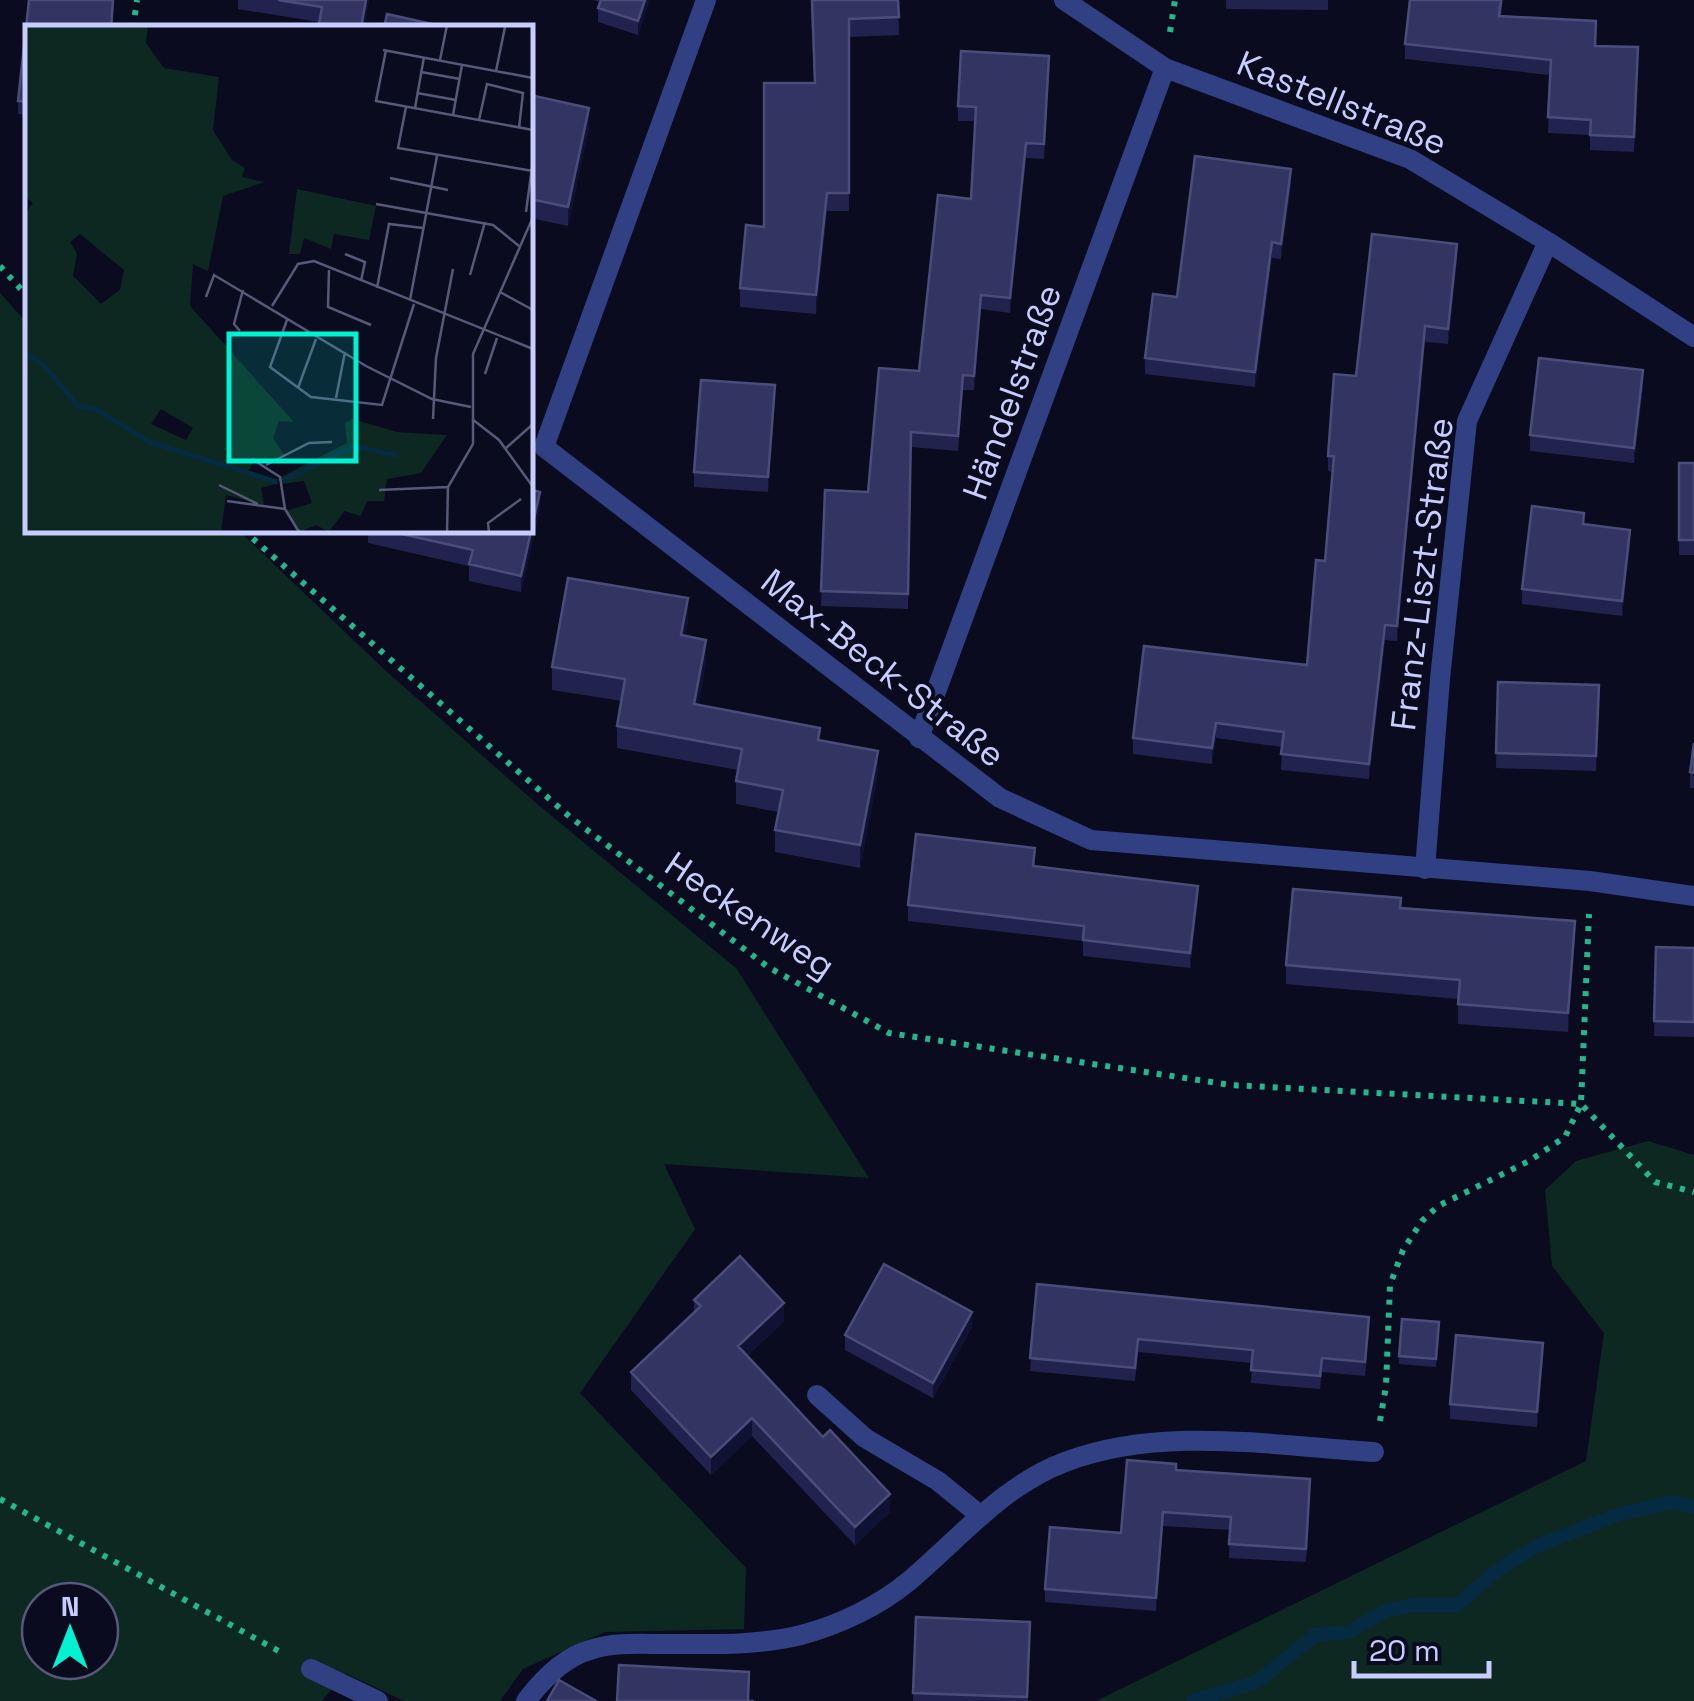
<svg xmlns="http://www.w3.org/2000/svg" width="1694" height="1701" viewBox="0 0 1694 1701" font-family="'Space Grotesk',sans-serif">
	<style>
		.green { fill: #0d2821; fill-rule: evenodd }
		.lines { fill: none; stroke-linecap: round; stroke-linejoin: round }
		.stream { stroke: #062a41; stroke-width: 14 }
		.path { stroke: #22b88c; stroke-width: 6; stroke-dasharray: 5 8; stroke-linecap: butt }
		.service { stroke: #304082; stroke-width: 20 }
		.minor { stroke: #304082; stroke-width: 20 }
		.wall { fill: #21234e }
		.shaded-wall { fill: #101233 }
		.building { fill: #323561; stroke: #4a4d7a; stroke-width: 2.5 }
		.labels { text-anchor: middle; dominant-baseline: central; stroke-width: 8; stroke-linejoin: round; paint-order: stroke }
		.street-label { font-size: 35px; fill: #c7ceff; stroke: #0a0b1e }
		.inset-river { fill: none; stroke: #062a41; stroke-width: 5 }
		.inset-road { fill: none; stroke: #565978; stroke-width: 2.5 }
		.view { fill: #00f2d2; fill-opacity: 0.15; stroke: #00f2d2; stroke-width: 5 }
		.inset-edge { fill: none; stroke: #c7ceff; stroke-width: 5 }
	</style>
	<rect width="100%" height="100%" fill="#0a0b1e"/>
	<path class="green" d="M0,293L27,323L28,530H238L386,671L542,808L736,968L869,1178L664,1164L695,1229L580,1393L746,1568L744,1629L605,1632L523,1669L500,1701H404L345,1673L322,1701H0ZM40,1601H100V1661H40Z
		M1648,1141L1694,1155V1701H1096L1586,1461L1604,1333L1552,1266L1545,1190L1576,1161Z"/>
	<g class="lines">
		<path class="stream" d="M1193,1701L1257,1682L1315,1635L1349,1632L1385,1611L1414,1605H1457L1500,1568L1537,1546L1617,1515L1671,1502L1694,1507"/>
		<path class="path" d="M133,28L137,0
			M1170,32L1175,0
			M0,266L28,297
			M243,530L570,817L768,967L889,1033L1231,1085L1581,1104L1655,1182L1694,1192
			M1380,1421L1386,1386L1390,1285L1403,1250L1422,1221L1438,1206L1529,1161L1565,1137L1581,1104L1589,914
			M0,1499L284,1654"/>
		<path class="service" d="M817,1395L865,1438L938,1481L981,1516"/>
		<path class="minor" d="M706,0L544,447L1000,798L1091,840L1590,881L1694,896
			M1064,0L1165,68L1410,159L1548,242L1694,337
			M919,738L1165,68
			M1425,869L1440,679L1467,421L1548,242
			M311,1669L378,1701
			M526,1701C542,1680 564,1657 590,1650C614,1642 640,1644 665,1644C711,1644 756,1646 801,1635C839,1625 879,1606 909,1581C959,1539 1003,1485 1065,1462C1162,1425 1274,1446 1374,1452"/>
	</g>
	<path class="wall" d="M29,0H114L112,28H28V115L18,114V101Z
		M238,0H369L364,28H319V22L238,9Z
		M593,0H649L638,35L598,22V8L600,2Z
		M811,0H898L899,35L849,37V211H827L816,314L740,307V288L764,227L814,83Z
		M1226,0H1328V10L1226,9Z
		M1410,0H1503L1501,16L1596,46L1638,62L1634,152L1590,150V135L1548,133L1550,75L1405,59V44Z
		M1049,71L1044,159L1026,158L1010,313L981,309L974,390H963L958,451L911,447L908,609L821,606L825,490L868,492L919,371L971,199L975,121H958V106Z
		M530,95L589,127L568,226L530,218Z
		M1291,184L1281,259L1272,258L1255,387L1145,374V358L1177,297Z
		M1457,259L1448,344L1425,342L1397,641L1385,640L1369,779L1281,770L1282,747L1216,738L1212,764L1133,754V738L1307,665L1325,561L1332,472L1328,471V456L1356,376Z
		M1643,386L1634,463L1530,451V435Z
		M775,400L768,492L694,487V472Z
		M1679,463H1694V555H1679Z
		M540,508L521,592L469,581V566L368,543V530H530Z
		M1584,524L1630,545L1622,616L1522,604V589Z
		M688,621L685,636L706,662L698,705L820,740L878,773L860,868L775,852V830L778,812L736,804V781L738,770L617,748V726L622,701L552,690V667Z
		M1498,682L1599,685L1596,771L1496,768Z
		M1694,743V788H1690V772Z
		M1035,866L1198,901L1190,968L1083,956V941L908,921V905Z
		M1401,908L1575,940L1568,1032L1458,1024V999L1286,984V965Z
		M1656,947L1694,948V1037L1654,1036Z
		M1037,1284L1369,1330L1365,1376L1322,1372L1320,1389L1251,1383L1252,1363L1138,1352L1135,1381L1030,1371Z
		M694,1300L784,1321L747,1356L890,1512L855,1545L752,1436L711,1475L631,1390V1372L694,1313Z
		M972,1327L933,1398L845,1350V1335Z
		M1439,1330L1436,1367L1399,1364V1356Z
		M1543,1358L1537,1427L1450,1419V1404Z
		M1176,1470L1310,1493L1306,1562L1229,1558L1230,1530L1163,1526L1156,1611L1045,1602V1589L1121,1533Z
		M916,1617L1030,1622L1028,1701H913Z"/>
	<path class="shaded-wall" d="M366,0H369L364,28H361Z
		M645,0H649L638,35V21Z
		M589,108V127L568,226V207Z
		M1026,143V158L1010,313V298Z
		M1291,169V184L1281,259V244Z
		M827,193V211L816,314V295Z
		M1272,242V258L1255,387V372Z
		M1457,244V259L1448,344V329Z
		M981,295V309L974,390V376Z
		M1425,326V342L1397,641V626Z
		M1643,370V386L1634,463V448Z
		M775,385V400L768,492V477Z
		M540,492V508L521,592V576Z
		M1630,530V545L1622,616V601Z
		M688,598V621L681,658V635Z
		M1385,625V640L1369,779V764Z
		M706,640V662L694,727V704Z
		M1216,723V738L1212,764V748Z
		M878,751V773L860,868V845Z
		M1198,886V901L1190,968V953Z
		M1575,921V940L1568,1032V1013Z
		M784,1303V1321L738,1364V1346Z
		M972,1312V1327L933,1398V1383Z
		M1543,1343V1358L1537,1427V1412Z
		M752,1418V1436L711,1475V1457Z
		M890,1494V1512L855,1545V1527Z
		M1163,1512V1526L1156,1611V1598Z"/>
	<path class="building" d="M29,0H113L111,28H28V102L18,101Z
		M278,0H366L361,28H335L319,24L322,7Z
		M601,0H645L638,21L598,8Z
		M812,0H898L899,17L849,19V193H827L816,295L740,288L746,225L764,227V83H815Z
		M1410,0H1501L1499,16L1596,21L1595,46L1638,47L1634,137L1590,135L1591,120L1548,117L1551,60L1405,44Z
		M387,14L450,28H384Z
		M961,51L1049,56L1044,144L1026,143L1010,298L981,295L974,376L963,375L958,436L911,432L908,594L821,591L825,490L868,492L879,368L919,371L938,195L971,199L976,107L958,106Z
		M530,95L589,108L568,207L530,199Z
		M1195,156L1291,169L1281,244L1272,242L1255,372L1145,358L1153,294L1177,297Z
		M1372,234L1457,244L1448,329L1425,326L1397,626L1385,625L1369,764L1281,754L1284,732L1216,723L1212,748L1133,738L1144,646L1307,665L1316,560L1325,561L1334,456H1328L1334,374L1356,376Z
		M1539,358L1643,370L1634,448L1530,435Z
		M701,380L775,385L768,477L694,472Z
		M1679,463H1694V540H1679Z
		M530,489L540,492L521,576L469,564L473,550L384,530H530Z
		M1532,506L1584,513L1583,524L1630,530L1622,601L1522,589Z
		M568,578L688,598L681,635L706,640L694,704L820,728L818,740L878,751L860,845L775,830L783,790L736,781L742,749L617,726L625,679L552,667Z
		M1498,682L1599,685L1596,756L1496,753Z
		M1694,743V773L1690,772Z
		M916,834L1035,848L1033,866L1198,886L1190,953L1083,940L1084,926L908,905Z
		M1293,889L1401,898L1400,908L1575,921L1568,1013L1458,1004L1460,980L1286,965Z
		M1656,947L1694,948V1022L1654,1021Z
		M740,1256L784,1303L738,1346L823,1437L830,1430L890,1494L855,1527L752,1418L711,1457L631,1372L701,1306L694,1300Z
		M884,1264L972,1312L933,1383L845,1335Z
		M1037,1284L1369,1317L1365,1362L1322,1358L1320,1376L1251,1370L1253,1350L1138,1339L1135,1368L1030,1358Z
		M1402,1319L1439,1322L1436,1359L1399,1356Z
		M1456,1335L1543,1343L1537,1412L1450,1404Z
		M1127,1460L1176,1464V1470L1310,1479L1306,1549L1229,1544L1231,1517L1163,1512L1156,1598L1045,1589L1050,1527L1121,1533Z
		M916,1617L1030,1622L1027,1697L913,1693Z
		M619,1665L749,1672L748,1701H754H617Z
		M559,1680L596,1701H547Z"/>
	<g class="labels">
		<g class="street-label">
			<text transform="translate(1342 103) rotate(22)">Kastellstraße</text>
			<text transform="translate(1012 392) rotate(-70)">Händelstraße</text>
			<text transform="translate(1422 574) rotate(-83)">Franz-Liszt-Straße</text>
			<text transform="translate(883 668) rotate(38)">Max-Beck-Straße</text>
			<text transform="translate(750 915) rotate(34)">Heckenweg</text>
		</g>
	</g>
	<g transform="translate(25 25)">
		<rect width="508" height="508" fill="#0a0b1e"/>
		<path d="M0,0H123L121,18L139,43L194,52L188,105L207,135L220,143L217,152L239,157L198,171L183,246L168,239L165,281L269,397L254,396L248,413L260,431L239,438L230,434L223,447L254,458L236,463L239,480L201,470L196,507H0V189L8,178L0,172ZM55,209L99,245L95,265L76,279L48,251L52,229L45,217ZM136,384L168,403L161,415L126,399ZM272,164L351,181L344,215L309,209L306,224L279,213L275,229H264ZM327,394L372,407L422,410L396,448L362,454L359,476H342L336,491L319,486L304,507L291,500L275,507L261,486L287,478L279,456L257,459L256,452L322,418L320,398Z" fill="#0d2821" fill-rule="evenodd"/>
		<path class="inset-river" d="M0,329L18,339L53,381L71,384L124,417L252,457M258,456L329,421L373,431"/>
		<path class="inset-road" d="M358,25L508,53M361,25L351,76L508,105M415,35L422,0M471,46L480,2M396,47L435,54M392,68L431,75M381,82L373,123L508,146M390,83L399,32M428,90L437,40M454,95L462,59L498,68L494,103M365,153L423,165M351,179L468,200L494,221M501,187L508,135M320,229L340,237L336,256M304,245L303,282L346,300M445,250L460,197M352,263L364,199L398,203M475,267L508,285M181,272L189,250L341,341L407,374L446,382M385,275L412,131M247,281L273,239L289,236L508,324M262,295L245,342L286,372L357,380L389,279M215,306L209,299L218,265M460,349L472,313M273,363L291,314M311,373L320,327M408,394L411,333L428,244M447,394L474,415L508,462M481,423L508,399M227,434L255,452L260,484L274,507M241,440L284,418L307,417M194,460L233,479M354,465L423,462M202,476L260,484M422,507L423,462L448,419V329L508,192M464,507L463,498L496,474"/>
		<path class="view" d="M204,309H331V436H204Z"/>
		<rect width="508" height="508" class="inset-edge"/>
	</g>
	<g transform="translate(70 1631)"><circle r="48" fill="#0a0b1e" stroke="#565978" stroke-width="2.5"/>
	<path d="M0-8L18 38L0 25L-18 38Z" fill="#00f2d2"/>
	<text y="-15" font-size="28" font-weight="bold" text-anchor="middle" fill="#c7ceff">N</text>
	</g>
	<path d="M1354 1661v15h135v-15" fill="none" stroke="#c7ceff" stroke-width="5"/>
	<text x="1369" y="1661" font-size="30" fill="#c7ceff" stroke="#0a0b1e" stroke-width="8" paint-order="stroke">20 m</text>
</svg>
